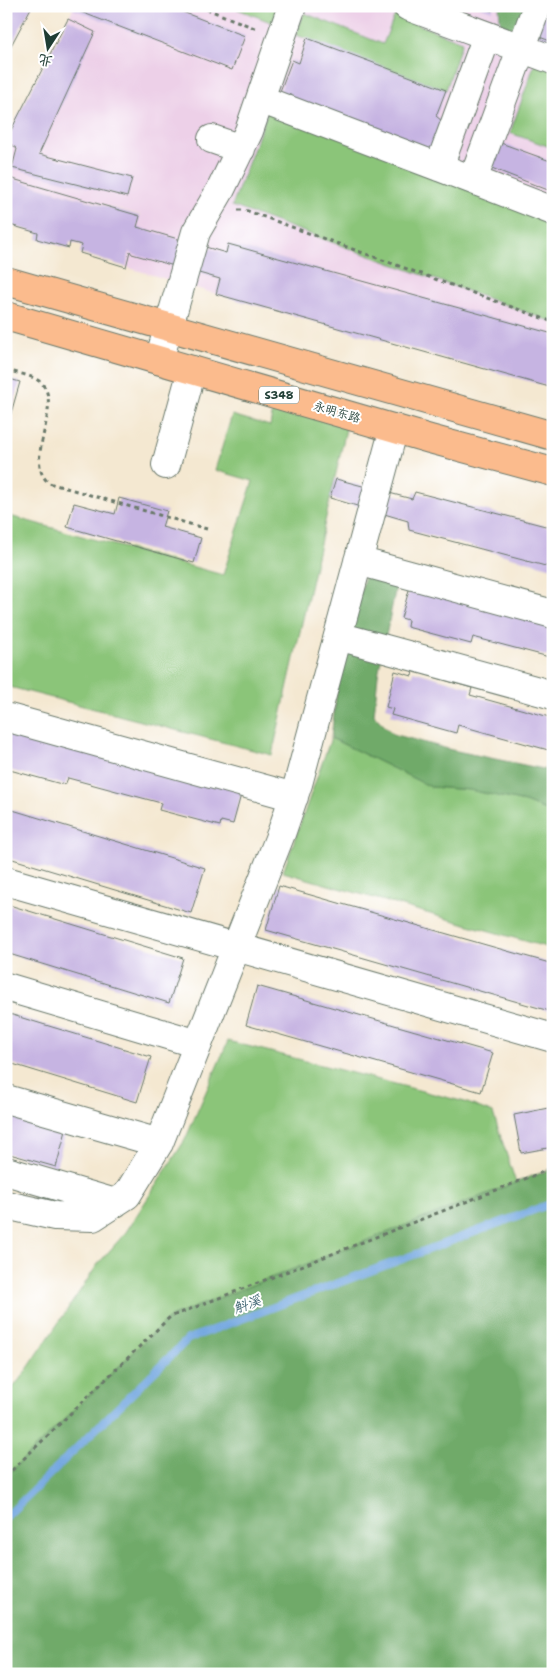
<svg xmlns="http://www.w3.org/2000/svg" width="559" height="1680" viewBox="0 0 559 1680" font-family="'Shantell Sans','LXGW WenKai TC',sans-serif">
	<style>
		.built { fill: #edd0e8 }
		.green { fill: #8bc579; stroke: #558156 }
		.forest { fill: #70aa69; stroke: #48744e }
		.lines { fill: none; stroke-linecap: round; stroke-linejoin: round }
		.stream { stroke: #73a7e0; stroke-width: 8 }
		.building { fill: #c6b4e2 }
		.minor-casing { stroke: #6a796b; stroke-width: 30 }
		.major-casing { stroke: #6a796b; stroke-width: 30 }
		.path { stroke: #6a796b; stroke-width: 3; stroke-dasharray: 4 4; stroke-linecap: butt }
		.minor { stroke: #fff; stroke-width: 28 }
		.major { stroke: #fbbb8d; stroke-width: 28 }
		.labels { text-anchor: middle; dominant-baseline: central; stroke-width: 4; stroke-linejoin: round; paint-order: stroke }
		.shield { fill: #fff; stroke: #627771; stroke-width: 1 }
		.shield-label { font-size: 11px; font-weight: bold; fill: #1f3d34 }
		.street-label { font-size: 12px; fill: #1f3d34; stroke: #fff }
		.water-label { font-size: 14px; font-style: italic; fill: #3c6270; stroke: #fff }
	</style>
	<rect width="100%" height="100%" fill="#fff"/>
	<filter id="ink" filterUnits="userSpaceOnUse"><feTurbulence type="fractalNoise" baseFrequency=".02" numOctaves="2"/><feDisplacementMap in="SourceGraphic" scale="10" xChannelSelector="R" yChannelSelector="G"/><feConvolveMatrix kernelMatrix="1 2 1 2 8 2 1 2 1" color-interpolation-filters="sRGB"/></filter>
	<filter id="wash" filterUnits="userSpaceOnUse"><feTurbulence type="fractalNoise" baseFrequency=".0096" numOctaves="4" result="noise"/><feDisplacementMap in="SourceGraphic" scale="20" xChannelSelector="R" yChannelSelector="G"/><feGaussianBlur stdDeviation="1.12" result="paint"/><feColorMatrix in="noise" values="0 0 0 0 0 0 0 0 0 0 0 0 0 0 0 0 0 1.4 0 .05"/><feComposite in="paint" operator="in"/></filter>
	<g filter="url(#wash)">
		<rect width="100%" height="100%" fill="#f4e8d1"/>
		<path class="built" d="M69,6H553V334L228,244L216,294L126,267L140,215L6,177V140L73,9Z"/>
		<path class="green" d="M230,6H280L273,23Z
			M304,13L383,44L395,15L462,42L446,90L296,35Z
			M535,63L553,70V148L510,133Z
			M271,103L553,211V322L232,206Z
			M276,394L349,416L272,755L6,686V515L223,575L253,481L215,470L232,415L270,426Z
			M331,738L431,787L470,790L525,802L553,813V949L283,872Z
			M228,1041L465,1102L493,1113L516,1183L170,1317L6,1476V1396L24,1374L98,1264L126,1232L185,1140Z"/>
		<path class="forest" d="M499,6H528L516,34L501,32Z
			M368,564L399,572L378,675L374,715L393,734L452,750L553,771V813L525,802L470,790L431,787L331,738L339,672Z
			M553,1168V1674H6V1476L170,1317Z"/>
		<g class="lines">
			<path class="stream" d="M6,1517L188,1339L553,1203"/>
		</g>
		<g id="blocks">
			<path class="building" d="M6,6H32L6,55Z
				M74,6H167L245,36L232,70L73,9Z
				M478,6H494L492,11Z
				M549,6L553,8V42L534,35Z
				M68,19L95,32L39,154L132,178L127,197L12,168L17,149L6,140Z
				M307,38L446,90L436,116L442,121L430,152L279,94L292,60L299,63Z
				M498,142L553,162V192L489,167Z
				M6,177L140,216L137,227L226,253L228,244L553,334V388L216,294L220,279L132,254L130,251L126,267L80,253L82,245L70,242L69,248L37,239L38,233L10,225L8,232L6,231Z
				M6,378L20,382L7,427H6Z
				M336,479L412,499L415,492L553,528V568L409,530L408,521L330,498Z
				M119,498L167,511L162,527L201,538L194,563L67,527L74,503L115,514Z
				M411,583L553,625V658L473,637L471,644L407,627L408,620L401,618Z
				M395,671L412,676L413,671L472,688L470,695L553,718V758H550L552,751L458,725L456,733L391,715L393,709L386,707Z
				M6,724L242,791L233,824L221,821L220,826L159,810L161,803L68,778L65,785L6,769Z
				M6,808L205,868L191,913L6,857Z
				M279,886L553,964V1012L266,930Z
				M6,904L183,958L169,1003L6,953Z
				M257,986L493,1053L481,1092L246,1025Z
				M6,1013L151,1057L137,1102L6,1062Z
				M553,1107V1147L521,1153L514,1115Z
				M6,1110L67,1127L56,1167L6,1153Z"/>
		</g>
	</g>
	<g filter="url(#ink)">
		<use href="#blocks" fill-opacity="0" stroke="#6a796b" stroke-width="1"/>
		<g class="lines">
			<g class="minor-casing">
				<path id="minor" d="M407,6L553,60
					M260,99L473,180L537,6
					M212,139L241,149
					M439,167L487,36
					M473,180L553,211
					M159,360L196,232L221,189L249,131L292,6
					M166,465L192,370
					M358,561L553,614
					M338,636L553,695
					M9,718L294,797
					M6,881L553,1038
					M6,987L198,1044
					M6,1099L159,1143
					M6,1171L115,1203
					M6,1205L55,1216L93,1217L127,1195L159,1143L282,831L298,784L394,428"/>
			</g>
			<g class="major-casing">
				<path id="major" d="M6,281L553,436
					M6,316L430,439L553,472"/>
			</g>
			<path class="path" d="M199,6L257,29
				M238,210H245L553,322
				M6,370C16,373 31,375 39,381C67,403 21,460 49,483L207,529
				M6,1476L170,1317L553,1168"/>
			<use href="#minor" class="minor"/>
			<use href="#major" class="major"/>
		</g>
	</g>
	<g class="labels">
		<rect class="shield" x="259" y="386.5" width="40" height="17" rx="4"/>
		<g class="shield-label">
			<text x="279" y="395">S348</text>
		</g>
		<g class="street-label">
			<text transform="translate(337 412) rotate(16)">永明东路</text>
		</g>
		<g class="water-label">
			<text transform="translate(247 1304) rotate(-20)">斛溪</text>
		</g>
	</g>
	<rect width="559" height="1680" fill="none" stroke="#fff" stroke-width="25"/>
	<g transform="translate(48 48) rotate(192)" stroke="#ffffff" stroke-width="4" paint-order="stroke">
	<path d="M0-4L9 19L0 12L-9 19Z" fill="#1f3d34"/>
	<text y="-8" font-size="14" font-weight="bold" text-anchor="middle" fill="#1f3d34">北</text>
	</g>
</svg>
